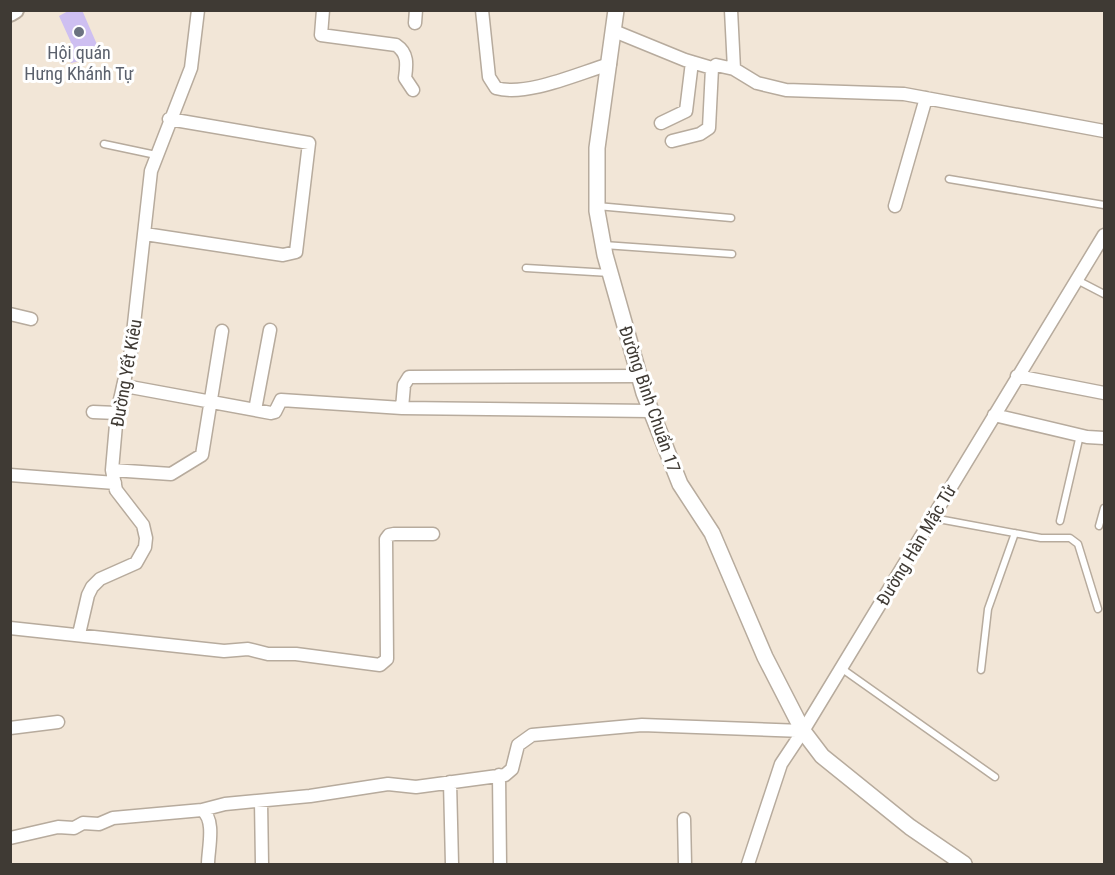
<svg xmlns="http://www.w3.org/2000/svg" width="1115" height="875" viewBox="0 0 1115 875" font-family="'Roboto Condensed',sans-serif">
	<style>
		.building { fill: #cebff1 }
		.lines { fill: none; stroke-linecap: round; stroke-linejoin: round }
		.service-casing { stroke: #b7ab9d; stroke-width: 9 }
		.minor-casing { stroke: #b7ab9d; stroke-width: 15 }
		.tertiary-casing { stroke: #b7ab9d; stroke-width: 18 }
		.secondary-casing { stroke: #b7ab9d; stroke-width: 20 }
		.service { stroke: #fff; stroke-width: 6 }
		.minor { stroke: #fff; stroke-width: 12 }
		.tertiary { stroke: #fff; stroke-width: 15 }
		.secondary { stroke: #fff; stroke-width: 16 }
		.worship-dot { fill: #6b7280; stroke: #fff; stroke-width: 2 }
		.labels { text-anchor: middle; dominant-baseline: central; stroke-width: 6; stroke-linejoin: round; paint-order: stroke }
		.worship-label { font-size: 18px; fill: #5b616d; stroke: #fff }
		.street-label { font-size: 18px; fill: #3f3a34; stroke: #fff }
	</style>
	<rect width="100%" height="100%" fill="#f2e6d7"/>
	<path class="building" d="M70,10H82L102,56L71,63L67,52L74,49L59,16Z"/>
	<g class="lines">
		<g class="service-casing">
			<path id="service" d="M104,144L156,155
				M949,179L1104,205
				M597,206L731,218
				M604,245L732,254
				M526,268L610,273
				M1077,280L1104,294
				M933,518L1041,538H1070L1078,544L1098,609
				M1060,521L1080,435
				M1099,526L1104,508
				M841,668L995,777
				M981,670L988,609L1015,533"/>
		</g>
		<g class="minor-casing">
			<path id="minor" d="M323,10L321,35L396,45C408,53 407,64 405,78L413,90
				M482,10L489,77L496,88C527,97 579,73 610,64
				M731,10L734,69
				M415,23L416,10
				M614,31L685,60L712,68
				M661,123L686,111L692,62
				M672,141L700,134L709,128L712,68L716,65L734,69L757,83L786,90L904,94L1104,131
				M895,206L926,98
				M145,234L283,255L296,252L309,143L169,119
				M10,314L31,319
				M1017,376L1104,393
				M125,386L271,413L275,412L281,400L402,408L650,411
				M402,408L404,385L409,377L640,376
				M255,410L270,330
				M93,412L117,413
				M994,415L1087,437L1104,438
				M112,470L171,474L202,455L222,331
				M10,475L115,483
				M10,628L224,651L248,649L268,654H296L380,665L387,659L386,539L389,535L394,534H433
				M79,634L88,595L92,587L100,579L136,563L145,547L146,538L143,525L116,490L112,470L117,413L131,351L151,171L191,68L198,10
				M10,728L58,722
				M499,775L500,864
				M450,782L452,864
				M261,801L262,864
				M202,810L225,804L310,796L388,784L416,787L505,775L512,769L518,745L532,735L642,725L803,731
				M684,819L685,864
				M10,838L58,827L74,828L83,823L99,824L113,818L202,810C216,820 208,849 208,864
				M748,864L781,764L803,731L1104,235"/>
		</g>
		<g class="tertiary-casing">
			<path id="tertiary" d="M616,10L597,148V211L605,255L644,393L680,484L712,533L765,657L803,731L822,756L910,827L964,864"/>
		</g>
		<g class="secondary-casing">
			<path id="secondary" d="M10,13L15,10"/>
		</g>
		<use href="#service" class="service"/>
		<use href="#minor" class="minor"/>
		<use href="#tertiary" class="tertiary"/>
		<use href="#secondary" class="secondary"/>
	</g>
	<circle class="worship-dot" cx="79" cy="32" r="6"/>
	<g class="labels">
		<g class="worship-label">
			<text x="79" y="52">Hội quán<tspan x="79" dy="21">Hưng Khánh Tự</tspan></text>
		</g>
		<g class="street-label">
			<text transform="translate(126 373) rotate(-80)">Đường Yết Kiêu</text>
			<text transform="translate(650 399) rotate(71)">Đường Bình Chuẩn 17</text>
			<text transform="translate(916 545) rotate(-59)">Đường Hàn Mặc Tử</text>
		</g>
	</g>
	<rect width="1115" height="875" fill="none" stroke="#3f3a34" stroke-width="24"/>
</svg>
